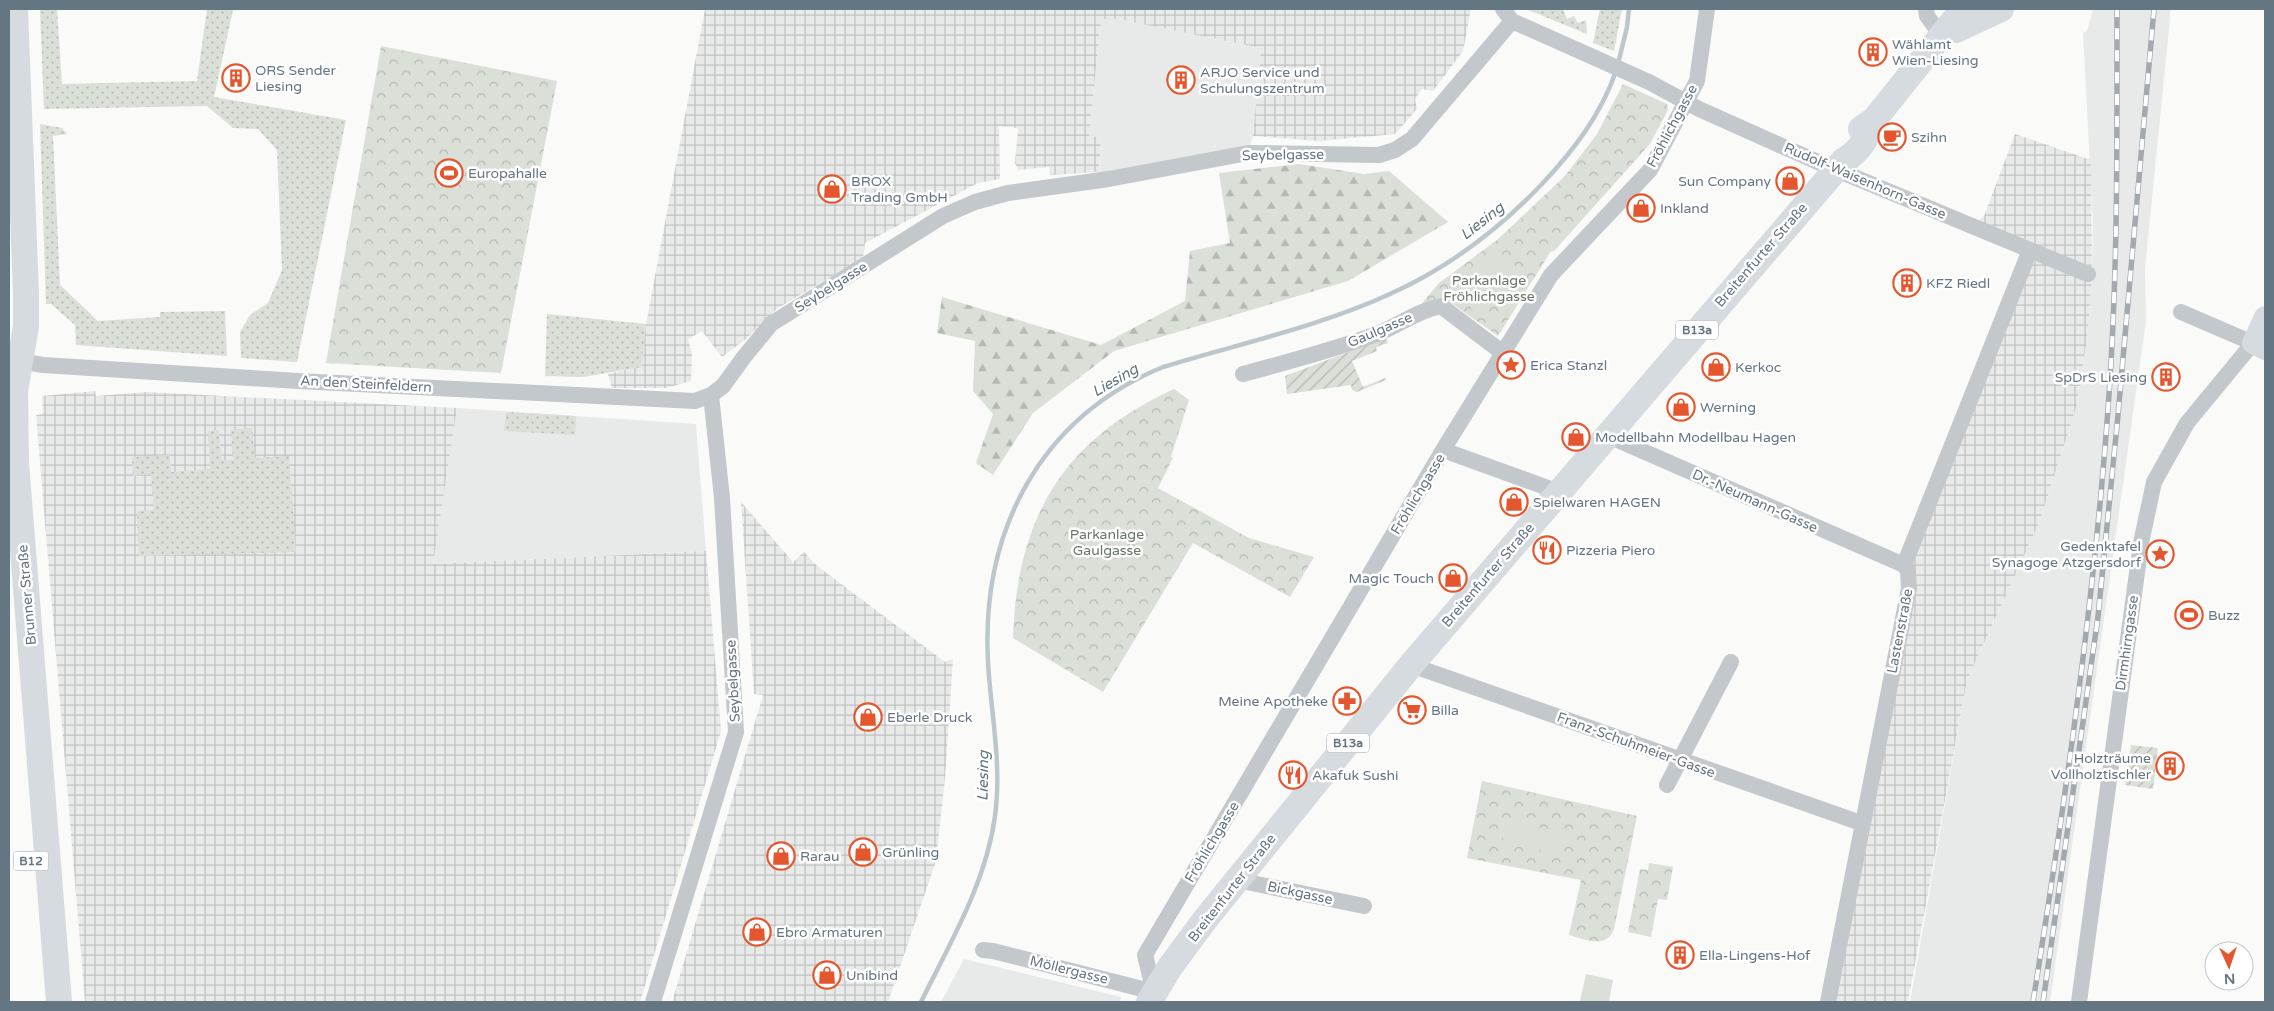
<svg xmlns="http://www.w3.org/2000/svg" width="2274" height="1011" viewBox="0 0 2274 1011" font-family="'Varela Round',sans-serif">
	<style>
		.built { fill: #e8e9e9 }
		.industrial { fill: url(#industrial-grid) }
		.grass { fill: url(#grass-dots) }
		.forest { fill: url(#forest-firs) }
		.park { fill: url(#park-crowns) }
		.garden { fill: url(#garden-furrows) }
		.pitch { fill: #dadfd7 }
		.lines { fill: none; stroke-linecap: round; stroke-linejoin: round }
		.stream { stroke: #bbc7cb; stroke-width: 4.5 }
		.street { stroke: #c3c8cc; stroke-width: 16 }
		.secondary { stroke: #d6dbdf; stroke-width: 22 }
		.primary { stroke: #d6dbdf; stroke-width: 26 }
		.rail-casing { stroke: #a2aab0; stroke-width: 5.5 }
		.rail { stroke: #fff; stroke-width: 4; stroke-dasharray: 11; stroke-linecap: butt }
		.labels { text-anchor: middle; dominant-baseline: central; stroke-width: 5; stroke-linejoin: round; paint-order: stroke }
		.shield { fill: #fff; stroke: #939fa8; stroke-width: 1 }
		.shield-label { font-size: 12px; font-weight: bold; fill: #657683 }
		.poi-label { font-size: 14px; fill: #657683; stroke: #fff; text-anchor: start }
		.street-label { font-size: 14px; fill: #657683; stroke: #fff }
		.park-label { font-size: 14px; fill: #687a64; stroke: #fff }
		.water-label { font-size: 15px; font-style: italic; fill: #60757c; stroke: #fff }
	</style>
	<defs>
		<pattern id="industrial-grid" width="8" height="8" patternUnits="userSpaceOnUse" patternTransform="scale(1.25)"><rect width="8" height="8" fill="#e8e9e9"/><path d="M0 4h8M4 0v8" fill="none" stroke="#c0c1c2"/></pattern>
		<pattern id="grass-dots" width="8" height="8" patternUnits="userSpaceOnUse" patternTransform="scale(1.25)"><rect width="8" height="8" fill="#dadfd7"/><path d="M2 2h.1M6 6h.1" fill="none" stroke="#b4b9b4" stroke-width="1.8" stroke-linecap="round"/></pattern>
		<pattern id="forest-firs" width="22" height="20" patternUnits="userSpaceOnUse" patternTransform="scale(1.25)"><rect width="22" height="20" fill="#dadfd7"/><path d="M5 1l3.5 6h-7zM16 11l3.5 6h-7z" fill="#b4b9b4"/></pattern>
		<pattern id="park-crowns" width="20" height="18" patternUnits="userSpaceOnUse" patternTransform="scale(1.25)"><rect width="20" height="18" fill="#dadfd7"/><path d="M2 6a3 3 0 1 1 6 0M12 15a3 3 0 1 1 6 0" fill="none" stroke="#b4b9b4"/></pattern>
		<pattern id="garden-furrows" width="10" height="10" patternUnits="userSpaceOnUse" patternTransform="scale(1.25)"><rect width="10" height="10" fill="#dadfd7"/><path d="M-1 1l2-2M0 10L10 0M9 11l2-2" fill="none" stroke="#b4b9b4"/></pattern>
	</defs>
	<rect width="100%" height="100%" fill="#fafaf8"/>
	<path class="built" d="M2093,9H2170V19L2145,269L2146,321L2050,1002H1910L1967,680L2039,523L2077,405L2088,331L2092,272L2093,222L2083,33L2087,31Z
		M1101,19H1117L1261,48L1253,136L1248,153L1099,181L1101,137L1089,136Z
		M457,408L696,424L706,551L432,564Z
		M964,959L1121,997L1120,1002H941Z"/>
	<path class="industrial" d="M705,9H1471L1463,51L1433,91L1422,89L1415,99L1417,109L1395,134L1319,141L1253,136L1261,48L1117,19H1101L1089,136L1101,137L1099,172L1050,175L1049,167L1018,170L1015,163L1018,128L999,126L1000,179L978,183L865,243L863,258L778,308L747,338L722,357L702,331L688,339L692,354L691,381L666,388H612L608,374L641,366L646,324Z
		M2015,134L2088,159L2091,158L2092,272L2088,331L2077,405L2039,523L1967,680L1908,1002H1829L1907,562L2030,251L1972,225L1984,216Z
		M95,391L96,396L147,392L457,408L433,564L706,551L721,731L640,1002H85L36,415L43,414L42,396Z
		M741,502L793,562L804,552L816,565L945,662L953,659L945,778L936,861L888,1002H672L763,695L754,694Z"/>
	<path class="grass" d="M40,9H57L62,84L197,81L207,9L233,10L214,97L346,120L297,362L241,358L240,332L250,315L268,303L282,270L277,150L258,129L233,128L207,106L44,109Z
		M1526,9H1563L1567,19L1574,16L1578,23L1586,20L1587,34Z
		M1600,9H1622L1614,51L1593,43Z
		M40,124L62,128L67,134L53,136L60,285L98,321L160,317V312L225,311L227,356L76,345L75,325L51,304H46Z
		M547,314L646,324L641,367L583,377L545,376Z
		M506,412L576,416L575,435L504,431Z
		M252,428L255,458L289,456L296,552L139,556L137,511L154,510L151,474L133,476L132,457L170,455L171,472L210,469L208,431L219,430L222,460H233L231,430Z"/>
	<path class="forest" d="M1299,164L1364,174L1389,171L1448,222L1348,281L1114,351L1033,413L993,475L976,463L993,414L973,391L975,341L937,333L942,297L1101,345L1185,301L1190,251L1230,243L1219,173Z"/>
	<path class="park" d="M381,46L557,81L501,373L326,363Z
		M1623,84L1667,104L1668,110L1650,144L1554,251H1551L1498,336L1444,298L1443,300L1418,308L1439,283L1497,240L1565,176L1597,134Z
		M1174,389L1189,400L1171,457L1173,458L1158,488L1249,538L1314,557L1290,597L1193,543L1103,692L1013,638C1017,517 1063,440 1174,389Z
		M1482,781L1637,816L1614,929C1606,950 1585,939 1569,935L1581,880L1467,858Z
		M1649,863L1673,867L1667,900L1658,899L1651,937L1628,932L1640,869L1648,870Z"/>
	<path class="garden" d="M1386,338L1388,343L1376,347L1377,351L1352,361L1363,387L1385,378L1386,380L1357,392L1352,390L1351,385L1287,394L1285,376Z
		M2131,745L2158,748L2153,789L2125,785Z"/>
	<path class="pitch" d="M1507,252L1525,283L1473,312L1456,281Z
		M1506,822L1564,832L1560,854L1502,843Z
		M1586,974L1613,980L1609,1002L1580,1001Z"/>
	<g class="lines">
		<path class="stream" d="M1618,64L1627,27L1629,9
			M921,1002C950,943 986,883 995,816C1002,764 991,714 988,662C981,532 1039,418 1163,367C1238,344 1318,327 1390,294C1448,268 1498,230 1542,184C1573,151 1601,115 1616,71"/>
		<path class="street" d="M1503,9L1512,21
			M1926,9L1927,16L1941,35
			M1512,21L1649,82L1699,109L1820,163L2088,274
			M20,361L43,365L298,381L695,401L711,395L723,386L744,357L771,324L943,216L975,202L1008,193L1109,179L1248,153L1379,155L1395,150L1412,139L1512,21
			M1243,374C1288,362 1333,350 1377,334C1399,325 1417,311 1441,306L1503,353
			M1606,435L1904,565L1908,571L1909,588L1828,1002
			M1443,450L1559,492
			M1904,565L2030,250
			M1411,665L1861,823
			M1667,785L1731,662
			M1237,880L1364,906
			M983,950L993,951L1154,992L1145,955L1443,450L1551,275L1650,170L1697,81L1707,9
			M653,1002L736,732L722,498L711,395
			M2079,1002L2141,543L2154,482L2187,423L2253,343L2181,312"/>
		<path class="secondary" d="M2265,317L2253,343L2265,349"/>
		<path class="primary" d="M15,9L26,294V326L15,391L16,463L59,1002
			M1956,30L2001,9
			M1861,129L1874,120L1954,20L1970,9
			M1149,1002L1170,967L1204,921L1411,665L1844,160C1859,153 1869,135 1874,120"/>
		<g class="rail-casing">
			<path id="rail" d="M2033,1002C2065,802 2095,597 2109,395C2118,266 2117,138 2117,9
				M2043,1002L2098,617L2118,415L2154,9"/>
		</g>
		<use href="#rail" class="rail"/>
	</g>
	<defs>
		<g id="building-ring" transform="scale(1.4375)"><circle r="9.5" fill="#fff" stroke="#e4572e" stroke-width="1.5"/><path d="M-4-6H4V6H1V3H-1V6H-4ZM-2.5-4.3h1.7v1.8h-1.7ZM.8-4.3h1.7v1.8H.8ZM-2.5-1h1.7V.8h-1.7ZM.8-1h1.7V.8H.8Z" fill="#e4572e"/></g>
		<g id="cafe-ring" transform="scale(1.4375)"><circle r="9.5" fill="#fff" stroke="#e4572e" stroke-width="1.5"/><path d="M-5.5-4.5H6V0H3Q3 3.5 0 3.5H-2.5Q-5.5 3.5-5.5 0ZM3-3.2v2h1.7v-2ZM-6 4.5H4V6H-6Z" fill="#e4572e"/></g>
		<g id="stadium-ring" transform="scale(1.4375)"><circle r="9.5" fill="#fff" stroke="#e4572e" stroke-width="1.5"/><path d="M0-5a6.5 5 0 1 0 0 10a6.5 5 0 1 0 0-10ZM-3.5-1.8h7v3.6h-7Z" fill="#e4572e"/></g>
		<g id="shop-ring" transform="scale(1.4375)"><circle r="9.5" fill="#fff" stroke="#e4572e" stroke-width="1.5"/><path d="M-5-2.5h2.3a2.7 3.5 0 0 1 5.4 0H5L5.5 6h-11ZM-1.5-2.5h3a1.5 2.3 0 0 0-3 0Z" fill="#e4572e"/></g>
		<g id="sight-ring" transform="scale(1.4375)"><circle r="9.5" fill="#fff" stroke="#e4572e" stroke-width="1.5"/><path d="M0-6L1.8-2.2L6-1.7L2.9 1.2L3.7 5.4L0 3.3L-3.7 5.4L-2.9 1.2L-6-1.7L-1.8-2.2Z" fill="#e4572e"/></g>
		<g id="restaurant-ring" transform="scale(1.4375)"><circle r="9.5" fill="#fff" stroke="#e4572e" stroke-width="1.5"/><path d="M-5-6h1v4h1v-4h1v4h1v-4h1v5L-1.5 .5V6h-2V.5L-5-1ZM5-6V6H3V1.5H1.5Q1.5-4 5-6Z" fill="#e4572e"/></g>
		<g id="pharmacy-ring" transform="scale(1.4375)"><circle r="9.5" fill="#fff" stroke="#e4572e" stroke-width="1.5"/><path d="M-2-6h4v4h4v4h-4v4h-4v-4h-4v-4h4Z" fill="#e4572e"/></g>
		<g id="supermarket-ring" transform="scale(1.4375)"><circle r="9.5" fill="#fff" stroke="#e4572e" stroke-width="1.5"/><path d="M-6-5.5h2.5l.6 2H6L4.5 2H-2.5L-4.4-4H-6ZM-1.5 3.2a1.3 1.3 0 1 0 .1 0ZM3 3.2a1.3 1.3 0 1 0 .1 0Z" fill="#e4572e"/></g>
	</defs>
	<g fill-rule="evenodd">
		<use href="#building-ring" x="1873" y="52"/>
		<use href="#building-ring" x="236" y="78"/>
		<use href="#building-ring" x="1181" y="80"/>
		<use href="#cafe-ring" x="1892" y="137"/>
		<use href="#stadium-ring" x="449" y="173"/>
		<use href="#shop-ring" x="1790" y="181"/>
		<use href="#shop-ring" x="832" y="189"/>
		<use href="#shop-ring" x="1641" y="208"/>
		<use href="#building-ring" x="1907" y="283"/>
		<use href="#sight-ring" x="1511" y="365"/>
		<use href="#shop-ring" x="1716" y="367"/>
		<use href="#building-ring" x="2166" y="377"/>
		<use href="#shop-ring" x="1681" y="407"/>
		<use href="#shop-ring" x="1576" y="437"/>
		<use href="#shop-ring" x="1514" y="502"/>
		<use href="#restaurant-ring" x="1547" y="550"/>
		<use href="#sight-ring" x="2160" y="554"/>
		<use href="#shop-ring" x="1453" y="578"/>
		<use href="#stadium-ring" x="2189" y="615"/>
		<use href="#pharmacy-ring" x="1347" y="701"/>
		<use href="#supermarket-ring" x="1412" y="710"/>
		<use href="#shop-ring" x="868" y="717"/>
		<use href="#building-ring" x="2170" y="766"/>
		<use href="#restaurant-ring" x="1293" y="775"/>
		<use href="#shop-ring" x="863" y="852"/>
		<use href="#shop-ring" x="781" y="856"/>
		<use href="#shop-ring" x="757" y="932"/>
		<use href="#building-ring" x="1680" y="955"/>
		<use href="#shop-ring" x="827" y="975"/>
	</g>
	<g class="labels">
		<g class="shield">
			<rect x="1676" y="320.5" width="42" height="19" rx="4"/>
			<rect x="1327" y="733.5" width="42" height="19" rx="4"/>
			<rect x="13.5" y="851.5" width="35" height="19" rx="4"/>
		</g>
		<g class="shield-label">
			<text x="1697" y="330">B13a</text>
			<text x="1348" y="743">B13a</text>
			<text x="31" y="861">B12</text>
		</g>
		<g class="poi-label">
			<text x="1892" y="44">Wählamt<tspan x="1892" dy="16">Wien-Liesing</tspan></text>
			<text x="255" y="70">ORS Sender<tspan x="255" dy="16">Liesing</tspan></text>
			<text x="1200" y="72">ARJO Service und<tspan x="1200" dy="16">Schulungszentrum</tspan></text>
			<text x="1911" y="137">Szihn</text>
			<text x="468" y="173">Europahalle</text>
			<text x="851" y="181">BROX<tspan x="851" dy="16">Trading GmbH</tspan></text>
			<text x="1771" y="181" text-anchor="end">Sun Company</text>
			<text x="1660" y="208">Inkland</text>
			<text x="1926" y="283">KFZ Riedl</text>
			<text x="1530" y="365">Erica Stanzl</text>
			<text x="1735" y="367">Kerkoc</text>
			<text x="2147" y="377" text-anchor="end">SpDrS Liesing</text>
			<text x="1700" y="407">Werning</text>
			<text x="1595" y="437">Modellbahn Modellbau Hagen</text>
			<text x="1533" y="502">Spielwaren HAGEN</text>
			<text x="2141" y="546" text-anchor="end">Gedenktafel<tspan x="2141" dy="16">Synagoge Atzgersdorf</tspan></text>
			<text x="1566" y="550">Pizzeria Piero</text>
			<text x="1434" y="578" text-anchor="end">Magic Touch</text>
			<text x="2208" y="615">Buzz</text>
			<text x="1328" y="701" text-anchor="end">Meine Apotheke</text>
			<text x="1431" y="710">Billa</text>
			<text x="887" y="717">Eberle Druck</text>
			<text x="2151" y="758" text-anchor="end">Holzträume<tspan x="2151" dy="16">Vollholztischler</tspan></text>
			<text x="1312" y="775">Akafuk Sushi</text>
			<text x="882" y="852">Grünling</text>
			<text x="800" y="856">Rarau</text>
			<text x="776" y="932">Ebro Armaturen</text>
			<text x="1699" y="955">Ella-Lingens-Hof</text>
			<text x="846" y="975">Unibind</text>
		</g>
		<g class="street-label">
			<text transform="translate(1672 126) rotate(-62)">Fröhlichgasse</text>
			<text transform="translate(1283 155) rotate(-1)">Seybelgasse</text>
			<text transform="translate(1865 181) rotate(23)">Rudolf-Waisenhorn-Gasse</text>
			<text transform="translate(1761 255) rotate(-49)">Breitenfurter Straße</text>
			<text transform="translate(831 287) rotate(-32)">Seybelgasse</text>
			<text transform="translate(1380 330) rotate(-23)">Gaulgasse</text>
			<text transform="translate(366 384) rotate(3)">An den Steinfeldern</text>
			<text transform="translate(1418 494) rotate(-59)">Fröhlichgasse</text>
			<text transform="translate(1755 501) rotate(24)">Dr.-Neumann-Gasse</text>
			<text transform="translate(1488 575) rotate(-49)">Breitenfurter Straße</text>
			<text transform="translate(27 595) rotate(-95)">Brunner Straße</text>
			<text transform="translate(1900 631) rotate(-79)">Lastenstraße</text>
			<text transform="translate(2127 643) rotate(-82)">Dirmhirngasse</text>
			<text transform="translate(733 681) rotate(-93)">Seybelgasse</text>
			<text transform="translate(1636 745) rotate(20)">Franz-Schuhmeier-Gasse</text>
			<text transform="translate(1212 842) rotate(-59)">Fröhlichgasse</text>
			<text transform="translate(1232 888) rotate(-52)">Breitenfurter Straße</text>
			<text transform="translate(1300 893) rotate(12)">Bickgasse</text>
			<text transform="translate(1069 970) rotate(14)">Möllergasse</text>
		</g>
		<g class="park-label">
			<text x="1489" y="280">Parkanlage<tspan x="1489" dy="16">Fröhlichgasse</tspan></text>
			<text x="1107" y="534">Parkanlage<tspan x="1107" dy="16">Gaulgasse</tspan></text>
		</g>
		<g class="water-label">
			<text transform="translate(1482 221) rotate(-38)">Liesing</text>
			<text transform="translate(1115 380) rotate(-30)">Liesing</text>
			<text transform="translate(983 776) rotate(-89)">Liesing</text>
		</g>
	</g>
	<rect width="2274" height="1011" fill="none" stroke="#657683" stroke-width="20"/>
	<g transform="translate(2229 966) rotate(177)"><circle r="24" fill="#ffffff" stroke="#c1c8cd"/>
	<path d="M0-4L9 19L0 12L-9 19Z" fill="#e4572e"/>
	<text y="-8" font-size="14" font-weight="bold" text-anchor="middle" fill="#657683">N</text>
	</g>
</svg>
